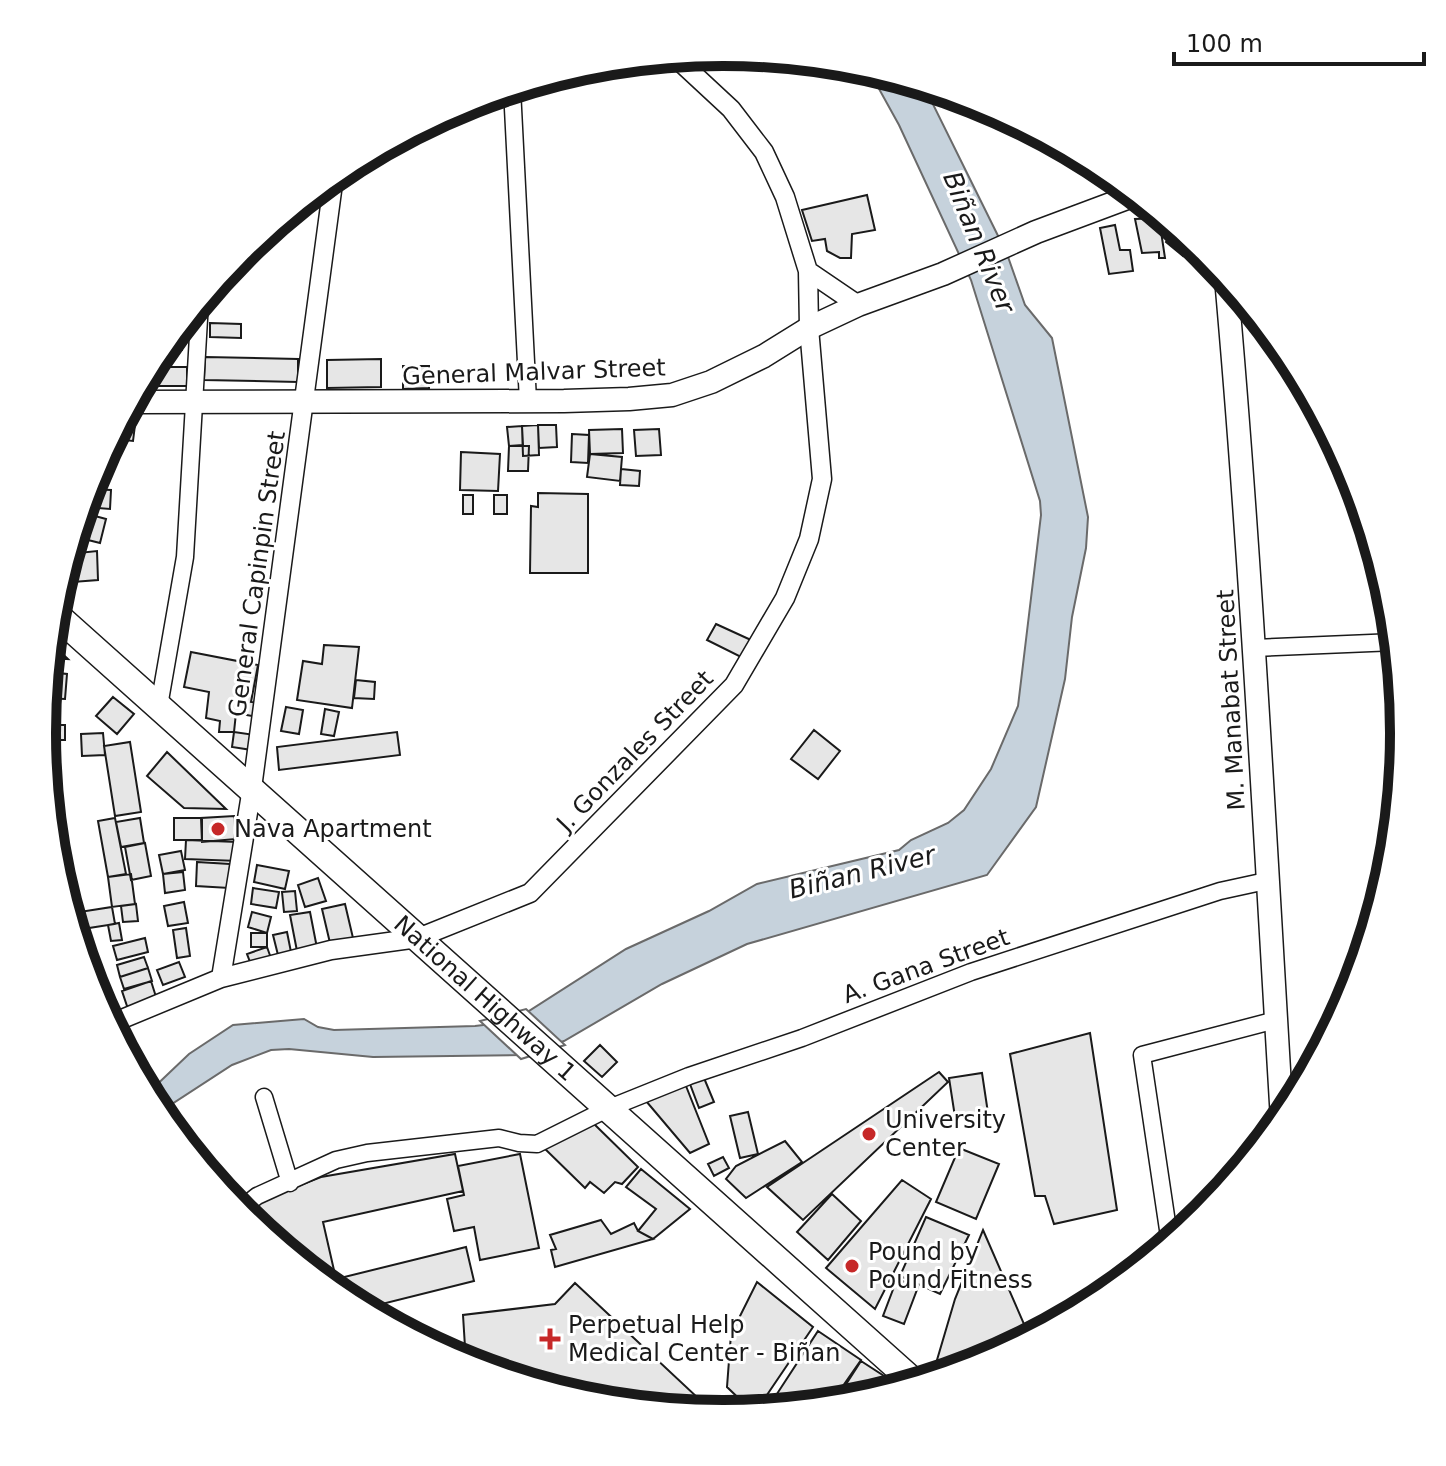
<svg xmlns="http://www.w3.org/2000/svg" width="1446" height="1466" viewBox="0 0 1446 1466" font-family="'DejaVu Sans',sans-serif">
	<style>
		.water { fill: #c6d2dc; stroke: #6a6a6a; stroke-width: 2 }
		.pier { fill: #fff; stroke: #6a6a6a; stroke-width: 2 }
		.building { fill: #e6e6e6; stroke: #1a1a1a; stroke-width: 2 }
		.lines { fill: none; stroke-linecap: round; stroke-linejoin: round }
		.minor-casing { stroke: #1a1a1a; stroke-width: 19 }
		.tertiary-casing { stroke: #1a1a1a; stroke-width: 21 }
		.secondary-casing { stroke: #1a1a1a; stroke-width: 25 }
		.trunk-casing { stroke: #1a1a1a; stroke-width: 29 }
		.minor { stroke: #fff; stroke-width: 16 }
		.tertiary { stroke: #fff; stroke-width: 18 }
		.secondary { stroke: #fff; stroke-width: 22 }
		.trunk { stroke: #fff; stroke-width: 26 }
		.poi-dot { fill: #c62828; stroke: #fff; stroke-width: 3 }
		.labels { text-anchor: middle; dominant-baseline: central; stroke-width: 6; stroke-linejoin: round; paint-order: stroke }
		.street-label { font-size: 24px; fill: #1a1a1a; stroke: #fff }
		.poi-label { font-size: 24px; fill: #1a1a1a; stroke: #fff; text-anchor: start }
		.water-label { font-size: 26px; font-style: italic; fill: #1a1a1a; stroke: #fff }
		.rim { fill: none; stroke: #1a1a1a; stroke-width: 10 }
	</style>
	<rect width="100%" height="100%" fill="#fff"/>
	<path class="water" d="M868,69L924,86L1007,254L1025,305L1052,338L1088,517L1086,548L1072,617L1065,679L1036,807L987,875L747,944L662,984L564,1041L523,1055L373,1057L289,1049L271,1050L232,1065L158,1113L147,1094L189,1054L233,1025L304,1019L318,1027L334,1030L475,1026L492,1024L521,1016L626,949L709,911L757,884L899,850L911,840L948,823L964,810L991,769L1018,706L1041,515L1040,501L971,280L899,125Z"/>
	<path class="pier" d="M526,1009L565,1045L521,1059L480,1021Z"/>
	<path class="building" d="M867,195L875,230L852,234L851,258H840L827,251L825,239L812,241L802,210Z
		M1159,218L1165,258H1159V252L1142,253L1135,219Z
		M1115,225L1120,250H1130L1133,271L1109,274L1100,228Z
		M1172,231L1191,244L1183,256L1166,242Z
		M210,323L241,324V338L210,337Z
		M180,327L182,350L158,353Z
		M205,357L298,359V382L204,380Z
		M381,359V387L327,388V360Z
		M403,366H429V388L403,389Z
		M152,367H187V386H152Z
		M124,415L136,417L133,441L114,439Z
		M538,425H556L557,447L539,448Z
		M538,425L539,455L523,456L522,426Z
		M522,426L523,445L509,446L507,427Z
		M622,429L623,453L590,454L589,430Z
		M659,429L661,455L636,456L634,430Z
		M572,434L589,435L588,463L571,462Z
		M509,446H529L528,471H508Z
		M461,452L500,454L498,491L460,490Z
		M590,454L622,457L620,481L587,477Z
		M103,456L110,457L108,473L94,472Z
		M621,469L640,471L639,486L620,485Z
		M89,489L111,490L110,509L85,507Z
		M538,493L588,494V573H530L531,506L538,507Z
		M463,495H473V514H463Z
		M494,495H507V514H494Z
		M81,513L89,514L87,537L75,536Z
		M95,516L106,519L100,543L88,540Z
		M97,551L98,580L60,583L69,554Z
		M716,624L751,640L741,657L707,640Z
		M51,643L68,659L49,658Z
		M324,645L359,647L352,708L297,700L303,661L322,664Z
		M191,652L258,665L251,702L260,703L257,717L236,713L234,732H219L220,721L206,718L209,692L184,687Z
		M48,672L67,674L65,699L45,698Z
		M356,680L375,682L374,699L354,698Z
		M113,697L134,714L117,734L96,716Z
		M286,707L303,710L299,734L281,731Z
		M325,709L339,712L334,736L321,734Z
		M43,725H65V740H43Z
		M814,730L840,751L818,779L791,759Z
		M234,732L255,735L252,750L232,747Z
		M397,732L400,755L279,770L277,747Z
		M103,733L105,755L82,756L81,734Z
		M130,742L141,812L115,816L104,746Z
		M167,752L226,809L184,808L147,776Z
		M234,816L236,839L202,842L201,818Z
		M115,818L126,874L108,877L98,821Z
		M140,818L144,843L121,847L116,822Z
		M174,818H202V840H174Z
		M186,840L238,842V861L185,859Z
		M145,843L151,876L131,880L125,847Z
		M181,851L185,870L163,874L159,855Z
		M197,862L230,864L229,888L196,886Z
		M257,865L289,871L285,889L254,882Z
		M183,872L185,890L165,893L163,874Z
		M131,874L135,904L112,907L108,877Z
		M318,878L326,901L305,907L298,885Z
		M253,888L279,892L276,908L251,904Z
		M295,891L297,911L284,912L282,892Z
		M184,902L188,923L168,926L164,906Z
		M136,904L138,921L123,922L121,906Z
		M345,904L353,938L330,943L322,909Z
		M112,907L115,924L76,930L73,913Z
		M252,912L271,917L267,933L248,927Z
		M310,912L317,948L297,951L290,915Z
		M119,923L122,940L111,941L108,925Z
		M186,928L190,956L177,958L173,930Z
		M287,932L291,952L278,955L273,935Z
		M251,933H267V947H251Z
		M145,938L148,952L117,960L113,946Z
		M267,947L272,961L252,967L247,954Z
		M144,957L148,968L120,977L117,965Z
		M179,962L185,977L163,985L157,970Z
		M148,968L152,981L124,989L120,977Z
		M151,981L157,1000L128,1009L122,991Z
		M1090,1033L1117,1210L1054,1224L1045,1196H1035L1010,1054Z
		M600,1045L617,1062L602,1077L584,1061Z
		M939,1072L948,1082L803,1220L767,1187Z
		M982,1073L988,1113L955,1117L949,1078Z
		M704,1078L714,1102L699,1108L690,1084Z
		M684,1081L709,1144L690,1153L646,1101Z
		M748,1112L758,1154L740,1158L730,1116Z
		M590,1120L638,1167L622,1184L615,1182L604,1193L590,1182L585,1188L541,1145Z
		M785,1141L802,1162L746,1198L726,1179L736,1166Z
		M959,1148L999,1164L976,1219L936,1202Z
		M455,1154L463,1191L323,1222L336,1279L324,1282L261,1231L252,1204L321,1177Z
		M520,1154L539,1248L480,1260L474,1227L454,1231L447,1199L464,1195L458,1166Z
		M723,1157L729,1168L714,1176L708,1164Z
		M641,1169L690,1209L653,1239L638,1231L656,1209L626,1187Z
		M902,1180L931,1199L875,1309L826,1268Z
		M832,1194L861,1221L828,1260L797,1232Z
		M926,1217L969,1235L940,1294L900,1276Z
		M601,1220L611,1234L634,1223L638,1231L653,1239L555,1267L551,1250L556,1249L550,1235Z
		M983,1230L1024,1324L1002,1352L983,1362L949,1373L937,1360L955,1299Z
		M466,1247L474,1281L362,1309L344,1299L324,1282Z
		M897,1279L918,1287L904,1324L883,1316Z
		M757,1282L813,1327L756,1411H752L727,1387L731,1334Z
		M575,1283L698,1398L687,1411L590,1401L466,1363L463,1315L555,1304Z
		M818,1331L861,1360L831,1403L777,1409L771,1403Z
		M861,1361L901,1387L855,1401L834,1403Z"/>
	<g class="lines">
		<g class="minor-casing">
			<path id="minor" d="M512,89L528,401
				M1255,648L1395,642
				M159,706L185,557L200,302
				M264,1097L290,1183
				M238,1211L257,1196L336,1160L367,1153L499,1138L519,1143L537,1144L607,1109L689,1076L802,1038L971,972L1220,891L1266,881
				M1170,1243L1142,1055L1276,1020"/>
		</g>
		<g class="tertiary-casing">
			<path id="tertiary" d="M808,271L858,305
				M1394,631L1399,780
				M221,978L252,788L334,176
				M110,1024L221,978L331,950L418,938L530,893L734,685L785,598L809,539L822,479L809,328L808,271L785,197L764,152L731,109L675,57"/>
		</g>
		<g class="secondary-casing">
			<path id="secondary" d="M1226,278C1251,558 1265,839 1282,1120
				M131,402L564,401L629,399L672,395L711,382L764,356L809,328L858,305L943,274L1036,232L1135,195"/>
		</g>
		<g class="trunk-casing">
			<g id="trunk">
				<path id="s1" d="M54,613L915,1383"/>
			</g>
		</g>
		<use href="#minor" class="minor"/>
		<use href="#tertiary" class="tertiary"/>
		<use href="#secondary" class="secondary"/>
		<use href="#trunk" class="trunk"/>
	</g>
	<g class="poi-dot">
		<circle cx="218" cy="829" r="8"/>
		<circle cx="869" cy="1134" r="8"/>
		<circle cx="852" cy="1266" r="8"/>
		<path d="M546 1327h8v8h8v8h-8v8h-8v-8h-8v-8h8z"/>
	</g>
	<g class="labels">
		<g class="street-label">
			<text transform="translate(534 372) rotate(-2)">General Malvar Street</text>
			<text transform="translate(257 574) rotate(-82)">General Capinpin Street</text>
			<text transform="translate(1231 700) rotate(-93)">M. Manabat Street</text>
			<text transform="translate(635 751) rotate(-46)">J. Gonzales Street</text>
			<text transform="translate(926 966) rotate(-20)">A. Gana Street</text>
			<text stroke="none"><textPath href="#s1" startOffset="578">National Highway 1</textPath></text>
		</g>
		<g class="poi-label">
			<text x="234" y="829">Nava Apartment</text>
			<text x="885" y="1120">University<tspan x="885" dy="28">Center</tspan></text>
			<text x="868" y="1252">Pound by<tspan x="868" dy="28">Pound Fitness</tspan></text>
			<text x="568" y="1325">Perpetual Help<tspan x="568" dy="28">Medical Center - Biñan</tspan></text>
		</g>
		<g class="water-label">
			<text transform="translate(979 242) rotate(68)">Biñan River</text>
			<text transform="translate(862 872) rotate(-14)">Biñan River</text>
		</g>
	</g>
	<path d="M0 0H1446V1466H0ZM56 733a667 667 0 1 1 1334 0a667 667 0 1 1-1334 0Z" fill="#fff" fill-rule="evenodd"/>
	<path class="rim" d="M56 733a667 667 0 1 1 1334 0a667 667 0 1 1-1334 0Z"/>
	<path d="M1174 52v12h250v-12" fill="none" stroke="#1a1a1a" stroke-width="4"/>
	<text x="1186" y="52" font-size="24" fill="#1a1a1a" stroke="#ffffff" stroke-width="6" paint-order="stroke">100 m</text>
</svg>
